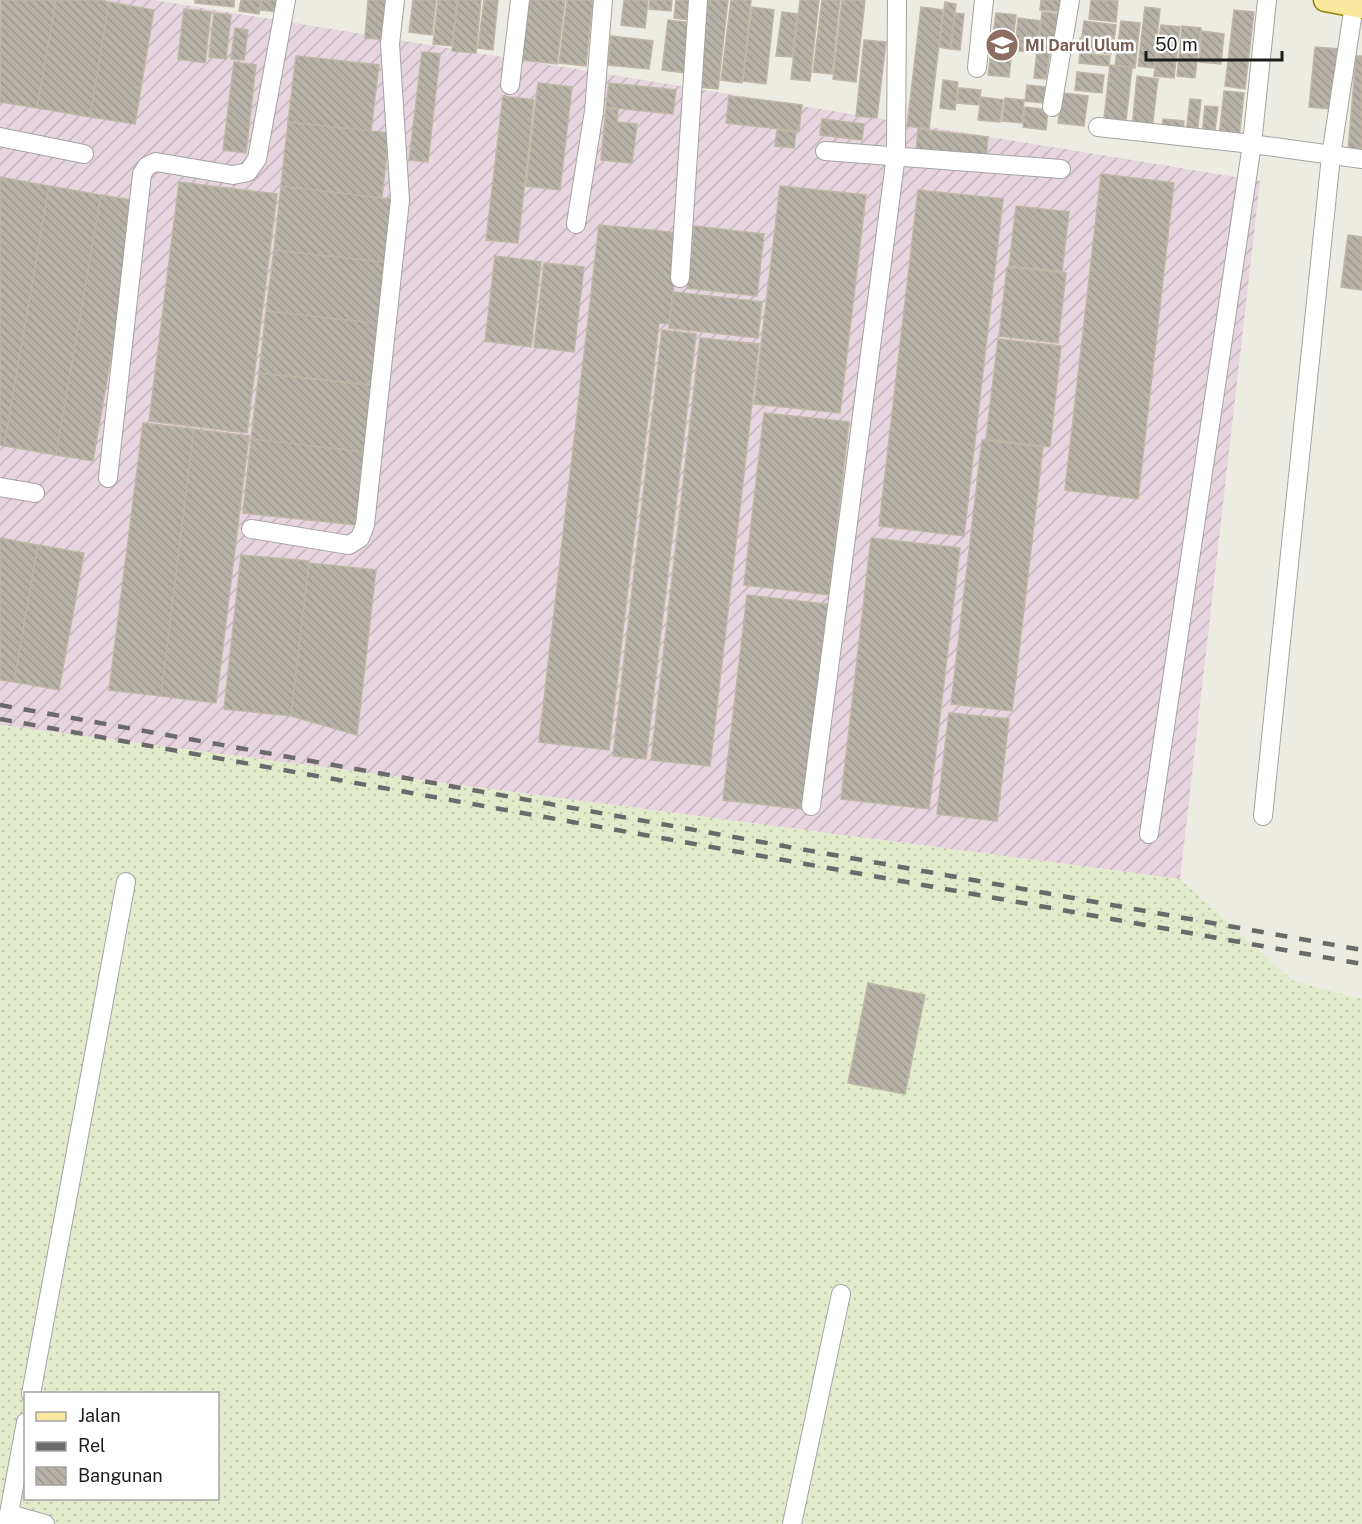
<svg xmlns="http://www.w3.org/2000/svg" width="1362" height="1524" viewBox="0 0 1362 1524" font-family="'Public Sans',sans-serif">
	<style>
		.industrial { fill: url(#industrial-furrows) }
		.farmland { fill: url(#farmland-dots); fill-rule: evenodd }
		.building { fill: url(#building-back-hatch); stroke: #beb6a5; stroke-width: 1.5 }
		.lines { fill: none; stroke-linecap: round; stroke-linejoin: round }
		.minor-casing { stroke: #a3a3a3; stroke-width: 20 }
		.major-casing { stroke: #8f8205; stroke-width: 25 }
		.minor { stroke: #fff; stroke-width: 18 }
		.major { stroke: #f8e79c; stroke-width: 22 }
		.rail { stroke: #6a6a6a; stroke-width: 4.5; stroke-dasharray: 12 12; stroke-linecap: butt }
		.labels { text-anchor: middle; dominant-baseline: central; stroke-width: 5; stroke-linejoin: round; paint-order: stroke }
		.education-label { font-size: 16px; font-weight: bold; fill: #785e54; stroke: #fff; text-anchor: start }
	</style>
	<defs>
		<pattern id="industrial-furrows" width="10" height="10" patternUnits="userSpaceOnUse" patternTransform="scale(1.5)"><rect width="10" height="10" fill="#e6d4de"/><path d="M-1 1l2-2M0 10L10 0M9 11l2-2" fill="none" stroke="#c5b5be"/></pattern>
		<pattern id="farmland-dots" width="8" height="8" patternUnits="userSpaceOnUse" patternTransform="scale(1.5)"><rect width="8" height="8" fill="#e2eccd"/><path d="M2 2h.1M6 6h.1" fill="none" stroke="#c1caaf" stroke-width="1.8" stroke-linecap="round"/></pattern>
		<pattern id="building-back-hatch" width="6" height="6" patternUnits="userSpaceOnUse" patternTransform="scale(1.5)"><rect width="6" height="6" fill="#b6b2a7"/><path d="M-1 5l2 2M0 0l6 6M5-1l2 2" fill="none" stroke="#9c988f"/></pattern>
	</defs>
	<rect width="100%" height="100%" fill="#edece2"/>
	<path class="industrial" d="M0,0H154L1260,181L1180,879L0,725Z"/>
	<path class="farmland" d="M0,725L1180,879L1293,981L1362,999V1524H0ZM26,1394H218V1498H26Z"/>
	<path class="building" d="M1,0H56L37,108L0,102Z
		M56,0H98L109,2L90,117L37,108Z
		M195,0H234V7L195,3Z
		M241,0H261L259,14L239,11Z
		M262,0H281L279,12L261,10Z
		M368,0H392L388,40L365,38Z
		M413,0H436L432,35L409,32Z
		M438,0H457L452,46L433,44Z
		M458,0H481L476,53L452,51Z
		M484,0H498L493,50L478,48Z
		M529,0H565L557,64L522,60Z
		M567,0H593L586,66L559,63Z
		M624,0H648L645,28L621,25Z
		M650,0H672L671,11L649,9Z
		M676,0H692L690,20L674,18Z
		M708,0H728L718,89L698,87Z
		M731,0H751L742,83L721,80Z
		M800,0H819L810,81L791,79Z
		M822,0H840L832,74L813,72Z
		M842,0H865L856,82L833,79Z
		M1041,0H1065L1063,12L1040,10Z
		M1091,0L1118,1L1116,22L1089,19Z
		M109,2L154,10L135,124L90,117Z
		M945,2L956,4L950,49L939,47Z
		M752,7L774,10L766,84L743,81Z
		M921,7L943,10L929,129L907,126Z
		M1145,7L1160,9L1154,68L1138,66Z
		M184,9L211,12L205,63L178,59Z
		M1234,10L1254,12L1245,89L1225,86Z
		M782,12L797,14L792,57L776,56Z
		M1042,12L1061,14L1056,51L1038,49Z
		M214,13L231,15L226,59L209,57Z
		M955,13L964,14L960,50L951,49Z
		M996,13L1016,15L1009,77L988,75Z
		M1018,18L1040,21L1038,40L1016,38Z
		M668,20L692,23L686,73L662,70Z
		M1084,21L1116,25L1114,41L1082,37Z
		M1121,21L1140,23L1135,68L1115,65Z
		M1161,25L1180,27L1174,78L1154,76Z
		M1182,26L1201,28L1195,78L1177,76Z
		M235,28L248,30L244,60L231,59Z
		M1202,31L1224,34L1221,64L1199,62Z
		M611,36L653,41L649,69L608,65Z
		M1080,38L1113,42L1111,54L1079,50Z
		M1014,39L1035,41L1034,53L1013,50Z
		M864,40L886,42L877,118L856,116Z
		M1315,47L1338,49L1332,109L1309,107Z
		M1037,50L1050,52L1046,79L1034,78Z
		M422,52L440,54L428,162L409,160Z
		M1080,53L1110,56L1109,66L1079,63Z
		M296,56L379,65L371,131L288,122Z
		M1356,56H1362V151L1348,150Z
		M234,62L256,65L246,153L223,150Z
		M1110,65L1132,68L1125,129L1103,127Z
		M1077,72L1104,75L1102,93L1075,90Z
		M1137,76L1158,79L1152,129L1132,127Z
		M943,80L958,82L955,110L940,108Z
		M538,83L572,87L560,190L526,186Z
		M609,83L676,90L673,114L606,107Z
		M1027,85L1054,88L1052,104L1025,101Z
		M959,88L981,90L979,105L957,103Z
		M1224,91L1244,93L1239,139L1219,137Z
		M1062,93L1088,96L1084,126L1058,123Z
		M503,96L534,100L518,243L486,240Z
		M729,96L802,105L799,131L726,123Z
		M981,97L1003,100L1000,122L978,120Z
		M1005,98L1024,100L1022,123L1002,121Z
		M1190,99L1201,100L1197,135L1186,134Z
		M1205,106L1218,107L1214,137L1202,135Z
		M1025,107L1048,110L1046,130L1023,127Z
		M606,108L618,110L617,122L637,124L632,163L601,160Z
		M822,119L864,124L862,140L820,135Z
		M1163,119L1184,121L1183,133L1162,130Z
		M288,122L389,133L382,198L281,186Z
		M918,129L988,137L986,159L916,151Z
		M777,130L796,132L794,148L775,146Z
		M1101,174L1174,183L1138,499L1065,490Z
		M0,177L49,186L4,446L0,445Z
		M179,182L277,194L247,433L149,421Z
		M49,186L101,195L56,455L4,446Z
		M281,186L398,200L390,263L274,250Z
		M780,186L866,195L840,413L754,404Z
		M918,190L1003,199L964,536L879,526Z
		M101,195L138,201L93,461L56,455Z
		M1016,206L1069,212L1062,271L1009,266Z
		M599,225L680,233L669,324L659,323L609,750L539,742Z
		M694,226L764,234L757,296L687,288Z
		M1348,235L1362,237V290L1341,287Z
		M274,250L390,263L383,324L266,311Z
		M495,256L541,262L531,347L485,341Z
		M544,263L584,267L574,352L534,347Z
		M1007,267L1066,273L1058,343L999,336Z
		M673,292L762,302L758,338L669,328Z
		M266,311L383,324L375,386L259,373Z
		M662,330L696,334L646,759L613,756Z
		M700,338L759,344L710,766L651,760Z
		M998,339L1061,346L1050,447L986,439Z
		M259,373L373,385L365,452L251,439Z
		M764,413L849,422L829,595L744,585Z
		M143,423L194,429L161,696L109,690Z
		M194,429L249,436L216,703L161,696Z
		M251,439L365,452L356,525L243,513Z
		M982,440L1043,447L1012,711L951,704Z
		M0,538L38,545L14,682L0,680Z
		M871,538L960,548L929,809L841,799Z
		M38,545L84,553L59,690L14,682Z
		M241,555L309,561L291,716L224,709Z
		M309,563L376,570L357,735L291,716Z
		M747,595L833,605L809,810L723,800Z
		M949,713L1009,719L997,821L937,814Z
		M868,983L925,995L905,1094L848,1083Z"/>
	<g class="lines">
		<g class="minor-casing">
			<path id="minor" d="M977,68L984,0
				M510,85L520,0
				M1052,107L1070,0
				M1098,127L1252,144L1362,159
				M0,137L84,154
				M825,151L1061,169
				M576,224L594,111L603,0
				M680,278L698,0
				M108,478L142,174L147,166L156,162L233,175L248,172L257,159L286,0
				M0,487L35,493
				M251,529L349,545L360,538L365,525L400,200L390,44L395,0
				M811,806L896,155L897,0
				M1263,816L1331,156L1354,5
				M1149,834L1252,144L1267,0
				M31,1394L126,882
				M9,1514L45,1524
				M7,1524L26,1422
				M792,1524L841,1294"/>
		</g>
		<g class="major-casing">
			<path id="major" d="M1325,0L1362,7"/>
		</g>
		<use href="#minor" class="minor"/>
		<use href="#major" class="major"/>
		<path class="rail" d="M0,705L1362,950
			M0,719L1362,964"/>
	</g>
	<defs>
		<g id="school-disc" transform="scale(1.725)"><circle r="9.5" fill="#8d6e63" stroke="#fff"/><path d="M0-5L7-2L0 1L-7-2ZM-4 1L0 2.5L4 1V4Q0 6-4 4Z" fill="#fff"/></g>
	</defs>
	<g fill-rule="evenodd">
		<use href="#school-disc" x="1002" y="45"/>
	</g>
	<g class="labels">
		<g class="education-label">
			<text x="1025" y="45">MI Darul Ulum</text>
		</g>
	</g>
	<rect x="24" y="1392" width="195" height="108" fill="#ffffff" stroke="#a4a4a4" stroke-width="1.5"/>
	<rect x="36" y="1412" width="30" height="9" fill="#f8e79c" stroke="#a4a4a4" stroke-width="1.5"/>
	<text x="78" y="1422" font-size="18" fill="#1c1c1c">Jalan</text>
	<rect x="36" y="1442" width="30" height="9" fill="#6a6a6a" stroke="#a4a4a4" stroke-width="1.5"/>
	<text x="78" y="1452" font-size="18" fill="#1c1c1c">Rel</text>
	<rect x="36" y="1467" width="30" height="18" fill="url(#building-back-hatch)" stroke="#a4a4a4" stroke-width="1.5"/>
	<text x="78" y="1482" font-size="18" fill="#1c1c1c">Bangunan</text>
	<path d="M1146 51v9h136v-9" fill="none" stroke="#1c1c1c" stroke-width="3"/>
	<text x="1155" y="51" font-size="18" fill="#1c1c1c" stroke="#ffffff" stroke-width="4.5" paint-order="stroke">50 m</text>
</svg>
